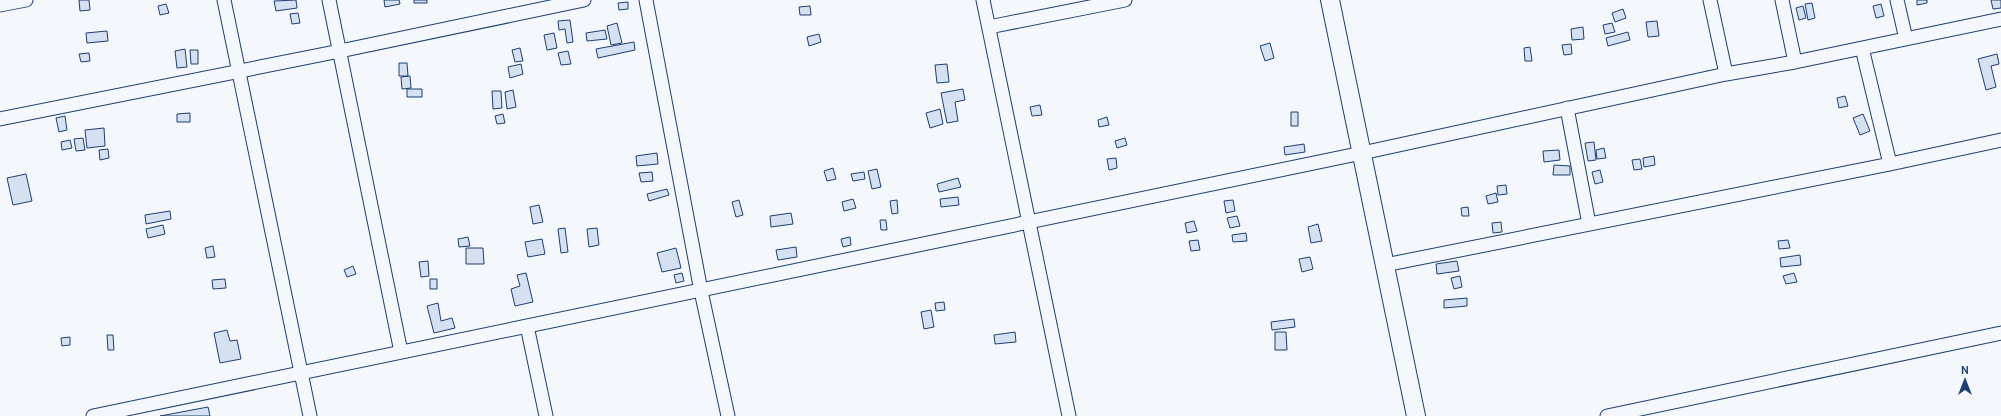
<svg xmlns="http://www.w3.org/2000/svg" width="2001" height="416" viewBox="0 0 2001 416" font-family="Cabin,sans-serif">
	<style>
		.building { fill: #d5e0f0; stroke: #1d3f73 }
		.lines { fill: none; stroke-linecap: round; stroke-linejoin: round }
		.street-casing { stroke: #1d3f73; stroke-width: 15 }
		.secondary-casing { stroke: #1d3f73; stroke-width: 20 }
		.street { stroke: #f4f7fb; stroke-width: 13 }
		.secondary { stroke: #f4f7fb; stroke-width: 18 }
	</style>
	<rect width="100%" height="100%" fill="#f4f7fb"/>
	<path class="building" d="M79,0H89L90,10L80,11Z
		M296,0L297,8L276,11L274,1Z
		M384,0H399L400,4L385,7Z
		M414,0H427V3H414Z
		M1917,0H1927V3L1917,5Z
		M1991,0H2001V8L1993,9Z
		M628,2V9L619,10L618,3Z
		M1812,3L1815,18L1808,20L1805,4Z
		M166,4L169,13L160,15L158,6Z
		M1881,4L1884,16L1876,18L1873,6Z
		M810,6L811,15H800L799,7Z
		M1803,6L1806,18L1799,20L1796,8Z
		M1623,9L1626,18L1615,22L1612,13Z
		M298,13L300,23L292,24L290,14Z
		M570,20L573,42L567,43L565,29L559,30L558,21Z
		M1657,21L1659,36L1648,37L1646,22Z
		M617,23L622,43L611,45L607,26Z
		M1612,23L1615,32L1605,34L1603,25Z
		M1583,27L1584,39L1572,40L1571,29Z
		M605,30L607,39L587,41L586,33Z
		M107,31L108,41L87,43L86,33Z
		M1628,32L1630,40L1608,46L1606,38Z
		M554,33L557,48L547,50L544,35Z
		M819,34L821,42L809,46L807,37Z
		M634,42L635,50L598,58L596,49Z
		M1270,43L1274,58L1265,61L1260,46Z
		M1571,44L1572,54L1564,55L1562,45Z
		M1530,47L1532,61H1525L1524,48Z
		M520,48L523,61L515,62L512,50Z
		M185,49L187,67L177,68L175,51Z
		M190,50H198V64H191Z
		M568,51L571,64L561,65L558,53Z
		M89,53L90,61L81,62L79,54Z
		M1997,54L1999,64L1991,66L1996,87L1986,90L1978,59Z
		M399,63H407L408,76H399Z
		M521,64L523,74L510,78L508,67Z
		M947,64L949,82L937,83L935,65Z
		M410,76L411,88L402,89L401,77Z
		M407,89H422V97H407Z
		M963,89L965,100L955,102L958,121L947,123L941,93Z
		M513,90L516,107L507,109L505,92Z
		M492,91H501L502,108L493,109Z
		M1845,96L1848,106L1839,108L1837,98Z
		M1040,105L1042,115L1032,116L1030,107Z
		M940,109L943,124L930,128L926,113Z
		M1291,112H1298V126H1291Z
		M190,113V122H177V114Z
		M503,114L505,123L497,124L495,116Z
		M1863,114L1870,131L1860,135L1853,118Z
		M65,116L67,130L59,132L56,118Z
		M1107,117L1109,125L1099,127L1098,120Z
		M104,128L105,146L87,148L85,130Z
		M83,138L85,150L76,151L74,139Z
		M1125,138L1127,145L1117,148L1115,141Z
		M70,140L72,148L62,150L61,142Z
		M1594,142L1596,160L1588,161L1585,143Z
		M1304,144L1305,152L1285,155L1284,147Z
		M1604,148L1606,158L1597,159L1596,150Z
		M108,149L109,158L100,160L99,150Z
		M1559,150L1560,160L1544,162L1543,151Z
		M657,153L658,164L637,166L636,156Z
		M1654,156L1655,165L1644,167L1643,158Z
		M1116,158L1117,168L1109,170L1107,159Z
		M1640,159L1642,169L1634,170L1632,160Z
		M1554,165L1570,166V175H1553Z
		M833,168L836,179L827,181L824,171Z
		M877,169L881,187L872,189L868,171Z
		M1600,170L1603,182L1595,184L1592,172Z
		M652,172L653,181L641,182L639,173Z
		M864,172L865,179L853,181L851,174Z
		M26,174L32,201L13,205L7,178Z
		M958,178L961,187L939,192L937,184Z
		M1506,185L1507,194L1498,195L1497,186Z
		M667,189L669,195L649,201L647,194Z
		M1496,193L1498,202L1488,204L1486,196Z
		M958,197L959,205L941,207L940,199Z
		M853,199L856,208L844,211L842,202Z
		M739,200L743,215L736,217L732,202Z
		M897,200L898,213L892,214L890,201Z
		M1233,200L1235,211L1226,213L1224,201Z
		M539,205L543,222L533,224L530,207Z
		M1468,207L1469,216H1462L1461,208Z
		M170,211L171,219L146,224L145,215Z
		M791,213L793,224L771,227L770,216Z
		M1237,216L1240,226L1230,228L1227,218Z
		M880,220H886L887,230H881Z
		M1194,221L1197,231L1187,233L1185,223Z
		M1501,222L1502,232L1493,233L1492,223Z
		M1318,224L1322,241L1311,243L1308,227Z
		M163,225L165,234L148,238L146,229Z
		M565,228L568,252L561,253L558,229Z
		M597,228L599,245L589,247L587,229Z
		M1246,233L1247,241L1233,242L1232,235Z
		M468,237L470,246L459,247L458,239Z
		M850,237L851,245L843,247L841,239Z
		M542,239L545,254L528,257L525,242Z
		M1198,240L1200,250L1191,251L1189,241Z
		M1788,240L1790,248L1779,249L1778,241Z
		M213,246L215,257L207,258L205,248Z
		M796,247L797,257L778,260L776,250Z
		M466,248H483L484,264H466Z
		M676,248L681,268L662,272L657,253Z
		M1800,255L1801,265L1781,267L1780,258Z
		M1310,257L1313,269L1302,272L1299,259Z
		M428,261L429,276L421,277L419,262Z
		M1457,261L1459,271L1437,274L1436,264Z
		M353,266L356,274L347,277L344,270Z
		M526,273L533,302L515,306L511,289L520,286L517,275Z
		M682,273L684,281L676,283L674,275Z
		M1794,273L1797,282L1786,284L1783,276Z
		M1460,276L1462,287L1454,289L1451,278Z
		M225,279L226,288L213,289L212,280Z
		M430,279H437V289H430Z
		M1467,298V306L1444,308V300Z
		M944,302L945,310L936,311L935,303Z
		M438,303L441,321L452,318L455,328L434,333L427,306Z
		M931,310L934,327L924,329L921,312Z
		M1294,319L1295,327L1272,330L1271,322Z
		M227,330L230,341L237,340L241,359L220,363L214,333Z
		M1015,332L1016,342L995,344L994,335Z
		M1275,332H1286L1287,350H1275Z
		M107,335H113L114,350H108Z
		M70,337V345L62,346L61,338Z
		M208,407L210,416H160Z"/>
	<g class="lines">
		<g class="street-casing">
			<path id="street" d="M224,0L310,416
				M329,0L401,352
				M646,0L701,291L728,416
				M983,0L1069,416
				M1710,0L1726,74
				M1782,0L1795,62
				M1897,0L1906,39
				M0,5L26,0
				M989,27L1125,0
				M1862,48L1890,164
				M1567,108L1589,224
				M0,119L340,51L584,0
				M1385,265L1890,164L2001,140
				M527,326L546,416
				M93,416L1362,153L1726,74L1795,62L2001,19
				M1607,416L2001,333"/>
		</g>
		<g class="secondary-casing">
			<path id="secondary" d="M1330,0L1416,416"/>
		</g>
		<use href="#street" class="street"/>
		<use href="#secondary" class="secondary"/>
	</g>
	<g transform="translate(1965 380)" stroke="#f4f7fb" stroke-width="3" paint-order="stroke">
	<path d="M0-3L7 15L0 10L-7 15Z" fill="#1d3f73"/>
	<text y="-6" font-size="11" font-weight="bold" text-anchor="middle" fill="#1d3f73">N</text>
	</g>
</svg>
